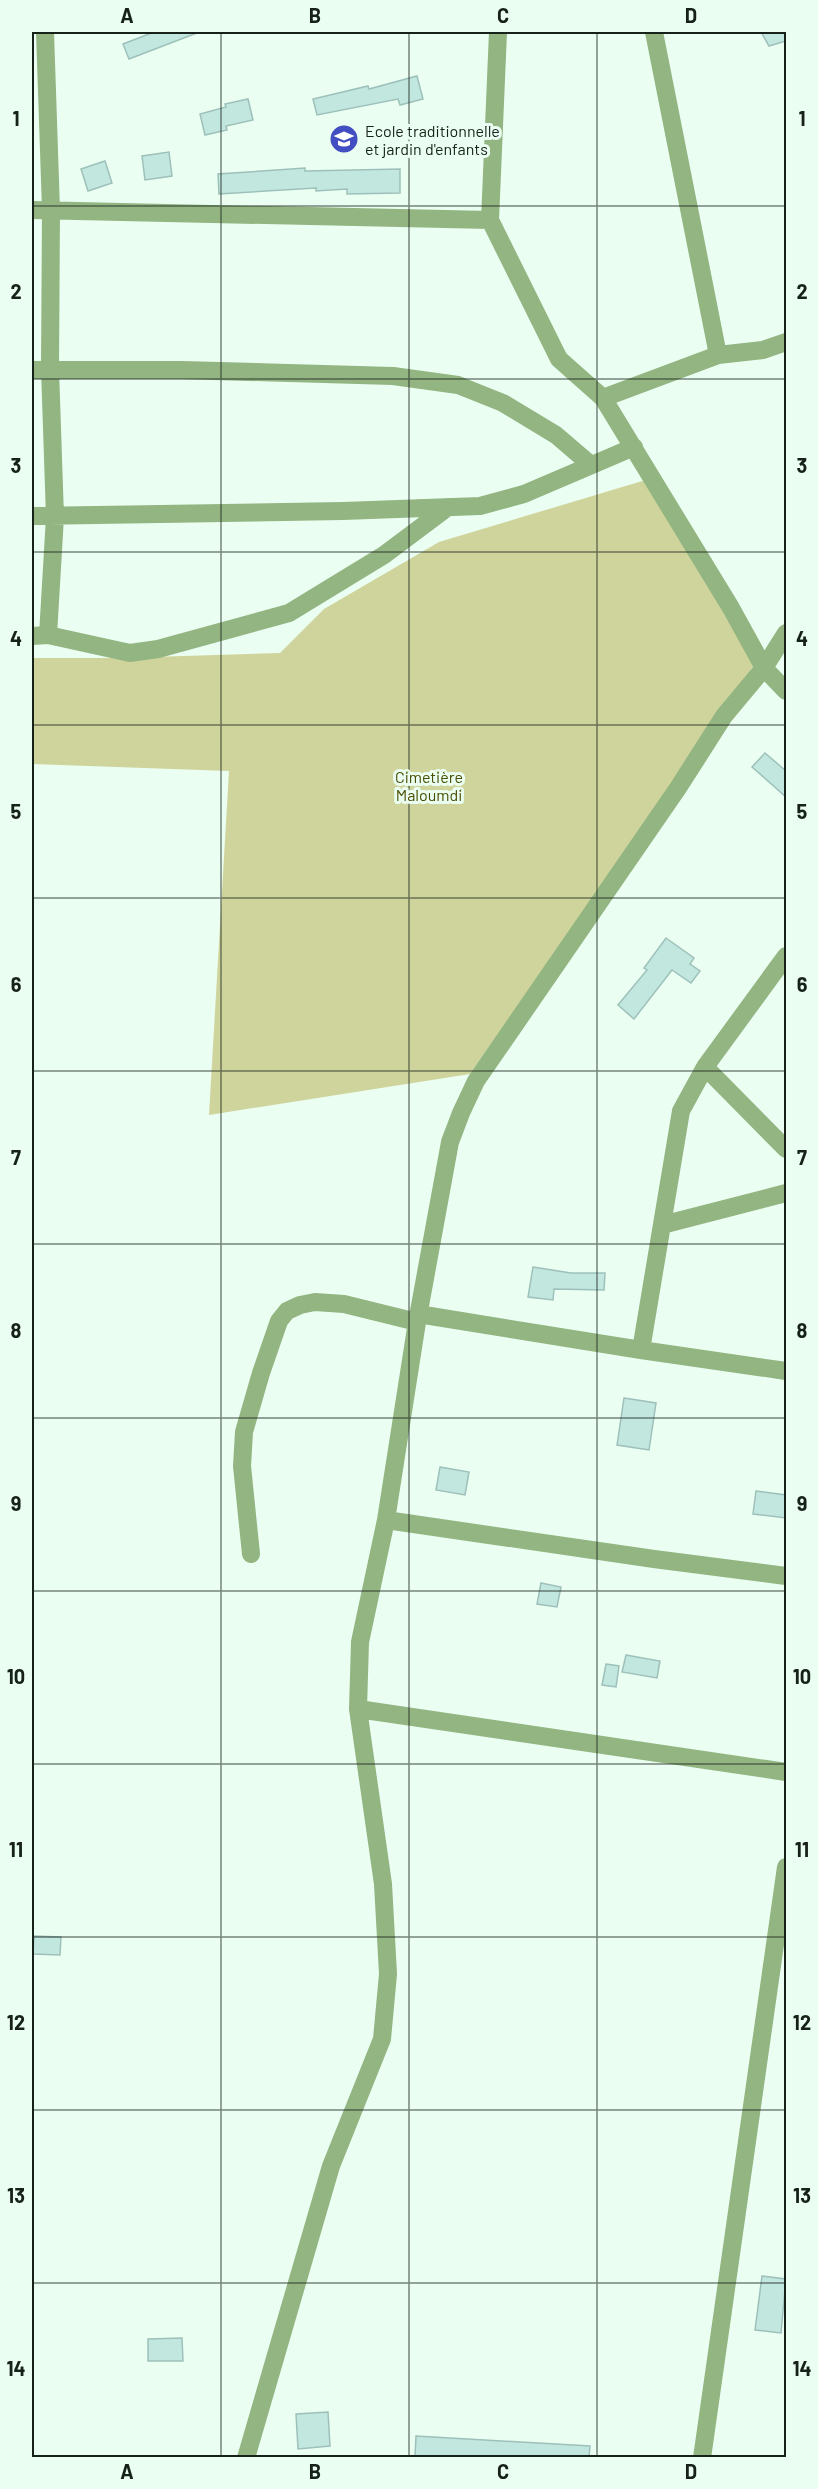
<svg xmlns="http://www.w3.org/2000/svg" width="818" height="2489" viewBox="0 0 818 2489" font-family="Barlow,sans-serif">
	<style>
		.green { fill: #cfd49c }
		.building { fill: #c2e7df; stroke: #9dc1ba; stroke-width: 1.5 }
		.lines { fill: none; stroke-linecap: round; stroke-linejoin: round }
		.minor { stroke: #92b581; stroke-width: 18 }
		.grid { fill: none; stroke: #16211a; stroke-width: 1.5; stroke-opacity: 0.55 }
		.labels { text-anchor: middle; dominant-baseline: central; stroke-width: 6; stroke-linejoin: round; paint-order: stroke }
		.poi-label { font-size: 16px; fill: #16211a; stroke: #ebfef2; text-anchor: start }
		.park-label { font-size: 16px; fill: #4a4d00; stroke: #ebfef2 }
		.neatline { fill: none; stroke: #16211a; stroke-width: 2 }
		.grid-label { font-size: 20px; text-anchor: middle; font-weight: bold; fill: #16211a }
	</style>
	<rect width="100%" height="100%" fill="#ebfef2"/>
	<path class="green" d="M659,476L755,664L470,1074L209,1115L229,771L32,764V658H119L280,653L324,609L439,542Z"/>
	<path class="building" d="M154,32H197V33L129,59L123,44Z
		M761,32H786V41L769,46Z
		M417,76L423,99L400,105L398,99L317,115L313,99L368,86L369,89Z
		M248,99L253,120L226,126L227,130L205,135L200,114L226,107L225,104Z
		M169,152L172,176L145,180L142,156Z
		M105,161L112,183L88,191L81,169Z
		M305,168V171L400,169V193L347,194V189L316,191V188L219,194L218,174Z
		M765,753L786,771V797L752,767Z
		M666,938L694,958L690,964L700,971L691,983L672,970L634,1019L618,1005L647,970L644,968Z
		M533,1267L571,1273H605L604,1290L554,1289L553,1300L528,1297Z
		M624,1398L656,1403L649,1450L617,1445Z
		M440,1467L469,1472L465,1495L436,1490Z
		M756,1491L786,1495V1518L753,1514Z
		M541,1583L561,1587L557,1607L537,1604Z
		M626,1655L660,1661L657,1678L622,1672Z
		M606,1664L619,1666L616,1687L602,1685Z
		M34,1936L61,1937L60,1955L33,1954Z
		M762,2276L786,2279L781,2333L755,2330Z
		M182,2338L183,2361H148V2339Z
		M328,2412L330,2446L298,2449L296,2414Z
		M416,2436L590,2446L589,2457H415Z"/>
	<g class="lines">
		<path class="minor" d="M45,32L51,210L50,369L55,517L48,635
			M498,32L490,220L559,359L603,398L731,608L764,668L786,691
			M654,32L718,355
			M32,210L490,220
			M32,370H181L393,376L458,385L503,403L556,435L591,465
			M603,398L718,355L763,350L786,342
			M32,516L343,511L480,506L524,494L634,447
			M32,636L48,635L130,653L158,649L289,613L384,555L448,507
			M705,1067L786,1149
			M662,1225L786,1193
			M418,1314L641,1350L786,1371
			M641,1350L681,1111L705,1067L786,956
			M386,1520L654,1559L786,1576
			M251,1554L242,1466L244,1432L261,1373L279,1321L287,1311L300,1305L315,1302L344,1304L417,1322
			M358,1709L786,1772
			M246,2458L331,2166L382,2039L388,1974L383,1884L358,1709L360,1642L386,1520L417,1322L450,1142L461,1113L476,1081L678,788L724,716L764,668L786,633
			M702,2458L786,1867"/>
	</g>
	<path class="grid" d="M221,32V2458M409,32V2458M597,32V2458M32,206H786M32,379H786M32,552H786M32,725H786M32,898H786M32,1071H786M32,1244H786M32,1418H786M32,1591H786M32,1764H786M32,1937H786M32,2110H786M32,2283H786"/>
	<defs>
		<g id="school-disc" transform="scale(1.5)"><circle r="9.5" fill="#434ec2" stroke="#ebfef2"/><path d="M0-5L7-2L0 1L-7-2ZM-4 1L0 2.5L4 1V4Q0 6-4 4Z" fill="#fff"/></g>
	</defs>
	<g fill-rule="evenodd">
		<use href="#school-disc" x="344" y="139"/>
	</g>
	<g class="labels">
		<g class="poi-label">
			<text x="365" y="130">Ecole traditionnelle<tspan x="365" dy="18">et jardin d'enfants</tspan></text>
		</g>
		<g class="park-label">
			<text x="429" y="776">Cimetière<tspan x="429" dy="18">Maloumdi</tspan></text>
		</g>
	</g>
	<rect width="818" height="2489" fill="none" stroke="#ebfef2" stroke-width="66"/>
	<rect x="33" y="33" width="752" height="2423" class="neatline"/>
	<g class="grid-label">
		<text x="127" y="23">A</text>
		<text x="315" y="23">B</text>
		<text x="503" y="23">C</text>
		<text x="691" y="23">D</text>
		<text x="16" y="126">1</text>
		<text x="802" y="126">1</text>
		<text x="16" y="299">2</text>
		<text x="802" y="299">2</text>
		<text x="16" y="473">3</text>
		<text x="802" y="473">3</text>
		<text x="16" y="646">4</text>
		<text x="802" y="646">4</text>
		<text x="16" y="819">5</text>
		<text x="802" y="819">5</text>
		<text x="16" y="992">6</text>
		<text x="802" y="992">6</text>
		<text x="16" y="1165">7</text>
		<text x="802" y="1165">7</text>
		<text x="16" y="1338">8</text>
		<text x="802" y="1338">8</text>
		<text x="16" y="1511">9</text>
		<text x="802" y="1511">9</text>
		<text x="16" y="1684">10</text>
		<text x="802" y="1684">10</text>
		<text x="16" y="1857">11</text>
		<text x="802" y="1857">11</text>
		<text x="16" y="2030">12</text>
		<text x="802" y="2030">12</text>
		<text x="16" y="2203">13</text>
		<text x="802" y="2203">13</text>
		<text x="16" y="2376">14</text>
		<text x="802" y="2376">14</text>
		<text x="127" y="2479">A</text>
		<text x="315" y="2479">B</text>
		<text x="503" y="2479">C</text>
		<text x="691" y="2479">D</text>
	</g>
</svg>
